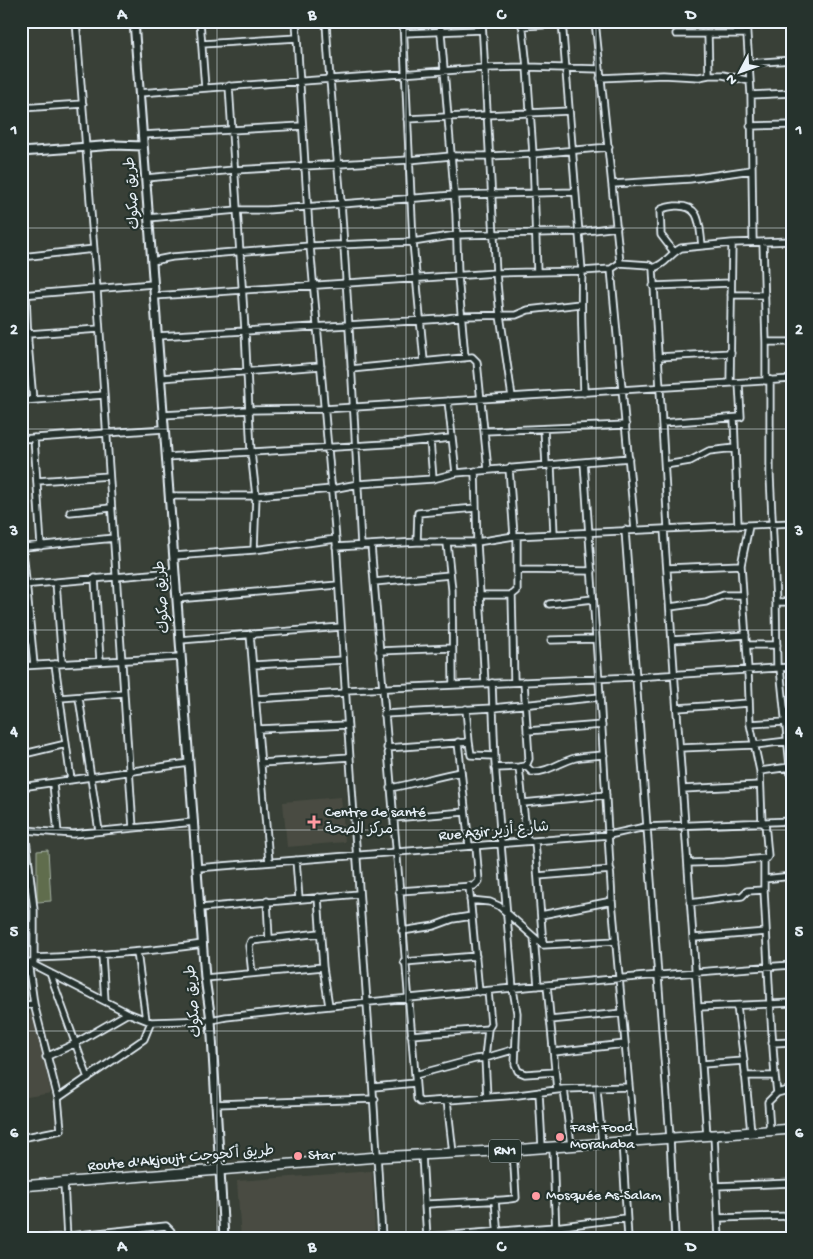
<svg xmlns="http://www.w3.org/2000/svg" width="813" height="1259" viewBox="0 0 813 1259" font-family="'Gochi Hand','Playpen Sans Arabic',sans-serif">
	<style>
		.built { fill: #494c42 }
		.green { fill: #606d4e; stroke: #a4afa3 }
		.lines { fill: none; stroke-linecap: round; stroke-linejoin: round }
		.minor-casing { stroke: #e8f1f8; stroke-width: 9 }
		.tertiary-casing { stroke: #e8f1f8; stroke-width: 11 }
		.trunk-casing { stroke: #e8f1f8; stroke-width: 12 }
		.minor { stroke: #26332d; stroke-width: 5.5 }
		.tertiary { stroke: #26332d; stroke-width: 7 }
		.trunk { stroke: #26332d; stroke-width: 9 }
		.grid { fill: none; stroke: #e8f1f8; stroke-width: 1; stroke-opacity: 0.55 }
		.poi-dot { fill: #ff9aa2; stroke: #26332d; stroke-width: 2 }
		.labels { text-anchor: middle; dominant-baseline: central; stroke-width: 4.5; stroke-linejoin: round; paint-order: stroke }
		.shield { fill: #26332d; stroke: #aeb8bb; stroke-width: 1 }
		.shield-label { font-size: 14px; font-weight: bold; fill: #e8f1f8 }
		.street-label { font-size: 15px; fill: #e8f1f8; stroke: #26332d }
		.poi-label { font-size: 15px; fill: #e8f1f8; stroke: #26332d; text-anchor: start }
		.neatline { fill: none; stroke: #e8f1f8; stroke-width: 2 }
		.grid-label { font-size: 16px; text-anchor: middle; font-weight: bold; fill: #e8f1f8 }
	</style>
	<rect width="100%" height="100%" fill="#394037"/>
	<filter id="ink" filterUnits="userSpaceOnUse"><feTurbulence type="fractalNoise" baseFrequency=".02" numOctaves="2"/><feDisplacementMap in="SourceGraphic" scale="10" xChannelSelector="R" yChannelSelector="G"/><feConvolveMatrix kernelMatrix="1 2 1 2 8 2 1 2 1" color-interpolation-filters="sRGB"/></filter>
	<g filter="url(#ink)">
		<path class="built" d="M341,797L345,842L287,847L283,802Z
			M33,1013L51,1093L21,1098V1016Z
			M372,1171L375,1238H241L237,1181Z"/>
		<path class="green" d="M48,850L51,901L37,902V851Z"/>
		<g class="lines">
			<g class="minor-casing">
				<path id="minor" d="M76,21L97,289L133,828
					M200,21L205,88
					M296,21L310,246L336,539
					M326,21C329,82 336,142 341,202C349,316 355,431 361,546
					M403,21L413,242L424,361
					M440,21L456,214L458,276L465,358
					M482,21L496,273L500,315L512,397
					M522,21L527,67L533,154L609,147
					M562,21L582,271C580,312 583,352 584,393
					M595,21L620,263
					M746,21L751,95L753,242
					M522,26L595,22
					M404,33L482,30
					M676,34H747
					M708,34L709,75
					M202,44L297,38
					M749,63L792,60
					M600,78L663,75L699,77L709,75H723L750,81
					M229,86L245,330L251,452L256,496L254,550
					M139,93L484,68L527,67L600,69
					M751,95L792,93
					M21,108L83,104
					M407,119L569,111
					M750,126L792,125
					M142,135L302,126
					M146,178L234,170L409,160L451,156H490L533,154L537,272
					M613,184L690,179L751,170
					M148,218L237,210H267L454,195L574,192
					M21,235L23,257
					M763,242L766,342
					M674,252L661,235L660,210C665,207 669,207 675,206C702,204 699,226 702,245
					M21,257L94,249
					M152,261L172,257L310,246L413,242L456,235L578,232L617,227
					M653,268L668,528
					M611,269L635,530
					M653,286L731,283
					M26,294L28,344L33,400
					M21,295L153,284
					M731,295H765
					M154,296L496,273L582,271L611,269L620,263L649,265L653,268C667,264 668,255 681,248L732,243L792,241
					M28,334L99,329
					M157,336L348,325L442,319L461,316L516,315L528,310L580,304
					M658,357L731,353
					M351,369L472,357L477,362L488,470
					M160,378L321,366
					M770,380V475L776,602L777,668
					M766,381V342H792
					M730,383L732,243
					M21,401L104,395
					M448,401L456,473
					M163,415L249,410L324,409L792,379
					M734,418L738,526
					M662,423L741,417L739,383
					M544,429L546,465
					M484,431L626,425
					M34,438L41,546
					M21,439L164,429
					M430,440L433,479
					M166,457L403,443L451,438
					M584,462L600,697L612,901L634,1140
					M551,465L554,534
					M665,465L690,461L709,451L735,448
					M509,468L514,536
					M475,471L477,542L485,684
					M37,481L109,476
					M169,496H256L332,489L358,484L433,479L456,473L629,458
					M70,512L111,508
					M749,526L741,565L748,670L750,724L760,771L762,823
					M664,529L707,1136
					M625,530L670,1138L675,1238
					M417,542L418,513L476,508
					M447,543L452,590L453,685
					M371,545L417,1099L420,1102L518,1095L564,1089L628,1087
					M336,547L417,542H477L514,536L792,523
					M174,556L254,550L336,539C349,772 369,1005 382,1238
					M667,568L741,565
					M518,570L592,571
					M95,578L100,661
					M56,582L62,663
					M374,582L450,575
					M21,585L174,572
					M480,595H512L517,591V536
					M512,595L514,682
					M177,599L338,585
					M776,602H792
					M549,604L593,599
					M670,607L706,602L724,595H743
					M250,634L269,862
					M180,640L341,627
					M551,640L596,639
					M672,640L746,635
					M747,645H777
					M379,651L452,648
					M55,664L71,780
					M34,665L23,550L25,547L114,538
					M253,665L343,660
					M21,666L181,657
					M780,668L792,785
					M524,682L529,759L526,766L519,767L527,841
					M492,683L495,762L501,844L513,989L517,1013L515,1064L518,1071L525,1074L555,1072
					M345,690L635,677L792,667
					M60,698L124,693
					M79,698L99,831
					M256,699L345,693
					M677,708L749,703
					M384,714L493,708L600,697
					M750,724L785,722
					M258,729L347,725
					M527,731L602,725
					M458,742L469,846
					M469,742L471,755L494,756
					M387,748L469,742L466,709
					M680,748L755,745L787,741
					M21,756L24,754L66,744
					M261,763L350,757
					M21,764L24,787
					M526,766L532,772C549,772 560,762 575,758C584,756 594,756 604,755
					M495,768L519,767
					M760,771L790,767
					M53,784L58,833
					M21,787L189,763
					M390,788C414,784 437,776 461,772
					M683,789L760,785
					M523,803L606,795
					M393,818L465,812
					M535,841L543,945
					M296,860L299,899
					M688,863L725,862L767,858L768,856L765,823
					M197,868L609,835L645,827L792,821
					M538,876L611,870
					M764,879L792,876
					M21,884L31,883
					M469,886L479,992
					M399,891L474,886L479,881L476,846
					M318,897L323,967
					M470,900L490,902L499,906L543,945L616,941
					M267,901L269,939
					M690,903L742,896L747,891L764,890
					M200,908L359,894
					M541,915L612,901
					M402,931L434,926L453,919L472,916
					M534,937L538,986
					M694,938L766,932
					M137,952L146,1020
					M102,955L105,1001
					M34,958V910L25,830L73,834L194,822
					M34,961V958C90,956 147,952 203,944
					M404,962L476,956
					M50,973L88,1078
					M252,973L249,946L251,941L320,933
					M205,978L323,967L329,1006
					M547,985L557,1090
					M34,1004L58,1098
					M21,1006L34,1004L28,962L128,1013L151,1022L211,1020L226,1017C414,997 603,978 792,965
					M699,1007L770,1004L764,890V859
					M550,1020L623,1013
					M411,1035L488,1029L491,1024L488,991
					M772,1043L792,1042
					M554,1052L625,1044
					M46,1057L76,1043L128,1013
					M744,1061L751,1132
					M702,1064L744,1061L737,1006
					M415,1075L475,1059L485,1058L516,1049
					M745,1076H775L770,1004L792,1003
					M775,1076L777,1093
					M374,1087L415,1083
					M564,1089L571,1145
					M597,1089L602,1143
					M539,1092L542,1147
					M487,1097L485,1058L488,1029
					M447,1100L453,1153
					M215,1104L375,1099
					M770,1131L768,1102L777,1093L792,1089
					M714,1135L719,1238
					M21,1138L61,1130L58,1098L144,1039L151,1022
					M622,1141L628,1238
					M553,1147L556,1238
					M422,1155L427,1238
					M64,1183L67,1238
					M716,1186L792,1183
					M495,1200L498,1238
					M425,1204C438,1203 511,1201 516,1198L513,1150
					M718,1218L792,1216
					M426,1237L555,1227L626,1218
					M49,1238L166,1226L171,1231V1238
					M792,1238V1215"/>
			</g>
			<g class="tertiary-casing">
				<path id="tertiary" d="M134,21L205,978L211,1020L224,1238
					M21,152L115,145L143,146"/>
			</g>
			<g class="trunk-casing">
				<path id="trunk" d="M21,1186L378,1157L513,1150L792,1129"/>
			</g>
			<use href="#minor" class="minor"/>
			<use href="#tertiary" class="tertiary"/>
			<use href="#trunk" class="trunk"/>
		</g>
	</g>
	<path class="grid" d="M217,21V1238M406,21V1238M596,21V1238M21,228H792M21,429H792M21,630H792M21,830H792M21,1031H792"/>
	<g class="poi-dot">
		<path d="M311.5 814.5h5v5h5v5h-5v5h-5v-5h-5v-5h5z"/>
		<circle cx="560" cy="1137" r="5"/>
		<circle cx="298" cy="1156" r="5"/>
		<circle cx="536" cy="1196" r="5"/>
	</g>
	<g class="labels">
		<rect class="shield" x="489" y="1139.5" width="32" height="23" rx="4"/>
		<g class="shield-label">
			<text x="505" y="1151">RN1</text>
		</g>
		<g class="street-label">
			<text transform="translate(133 193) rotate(-94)">طريق صكوك</text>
			<text transform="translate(163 597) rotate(-94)">طريق صكوك</text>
			<text transform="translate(494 832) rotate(-5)">Rue Azir شارع أزير</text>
			<text transform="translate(194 1001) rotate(-95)">طريق صكوك</text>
			<text transform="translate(181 1159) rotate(-5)">Route d'Akjoujt طريق أكجوجت</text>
		</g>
		<g class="poi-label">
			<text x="325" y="813">Centre de santé<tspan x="325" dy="17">مركز الصحة</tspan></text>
			<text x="570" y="1128">Fast Food<tspan x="570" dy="17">Morahaba</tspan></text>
			<text x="308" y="1156">Star</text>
			<text x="546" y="1196">Mosquée As-Salam</text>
		</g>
	</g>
	<rect width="813" height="1259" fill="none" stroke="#26332d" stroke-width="55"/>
	<g transform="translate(740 72) rotate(229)" stroke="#26332d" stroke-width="4" paint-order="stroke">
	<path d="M0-4L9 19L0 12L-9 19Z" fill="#e8f1f8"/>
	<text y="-8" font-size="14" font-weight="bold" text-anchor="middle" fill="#e8f1f8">N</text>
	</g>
	<rect x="28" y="28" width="758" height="1204" class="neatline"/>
	<g class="grid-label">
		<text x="122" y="19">A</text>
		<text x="312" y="19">B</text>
		<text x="501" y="19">C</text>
		<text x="691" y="19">D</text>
		<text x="14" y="134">1</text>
		<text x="799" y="134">1</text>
		<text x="14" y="334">2</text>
		<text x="799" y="334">2</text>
		<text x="14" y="535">3</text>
		<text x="799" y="535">3</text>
		<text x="14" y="736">4</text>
		<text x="799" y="736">4</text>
		<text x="14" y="936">5</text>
		<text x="799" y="936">5</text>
		<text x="14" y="1137">6</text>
		<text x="799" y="1137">6</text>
		<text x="122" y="1251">A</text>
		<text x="312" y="1251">B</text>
		<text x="501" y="1251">C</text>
		<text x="691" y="1251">D</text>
	</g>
</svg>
